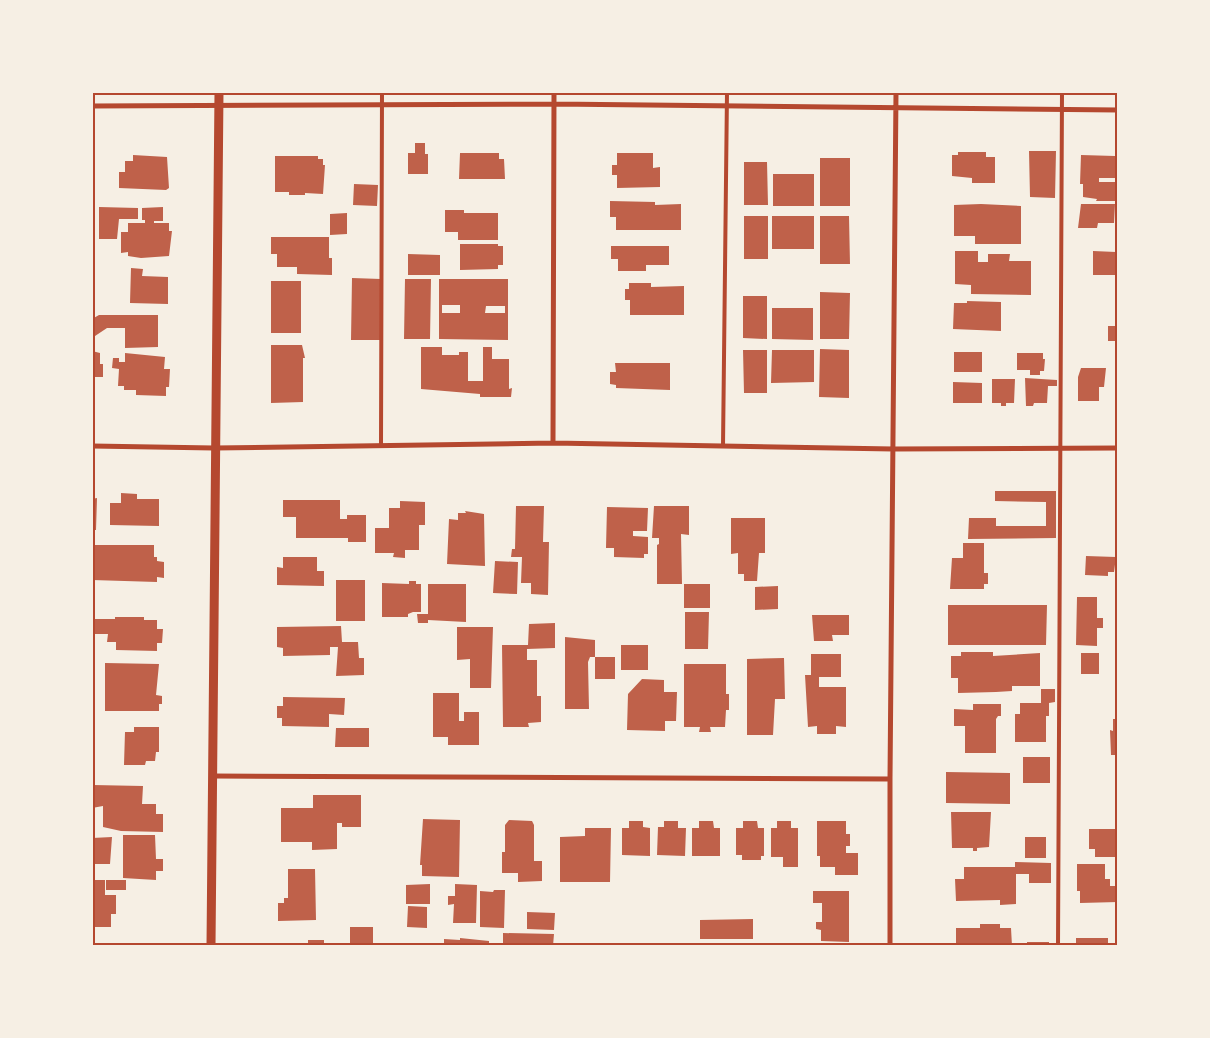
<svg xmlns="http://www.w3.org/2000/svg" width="1210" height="1038" viewBox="0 0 1210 1038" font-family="'Exo 2',sans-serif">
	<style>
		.building { fill: #bf614a; fill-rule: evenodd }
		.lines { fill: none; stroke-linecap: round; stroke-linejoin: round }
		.service { stroke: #b5482f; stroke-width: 4 }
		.minor { stroke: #b5482f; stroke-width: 5 }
		.tertiary { stroke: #b5482f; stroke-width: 9 }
		.neatline { fill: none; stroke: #b5482f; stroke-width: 2 }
	</style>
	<rect width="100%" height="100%" fill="#f6efe4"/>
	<path class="building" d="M415,143H425V154H428V174H408V153H415Z
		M1029,151H1056L1055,198L1030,197Z
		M958,152H986V157H995V183H972V178L952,176V155H958Z
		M460,153H499V159H504L505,179H459Z
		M617,153H653V168L660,167V187L617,188V175H612V165H617Z
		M133,155L167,157L169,188L166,190L119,188V172H125V161H133Z
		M1081,155L1115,156V178H1099V182H1115V201H1096L1097,199L1083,197V184H1080Z
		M275,156H318V159H323V165H325L323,194L305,193V195H289V192H275Z
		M820,158H850V206H820Z
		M744,162H767L768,205H744Z
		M773,174H814V206H773Z
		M354,184L378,185L377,206L353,205Z
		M610,201L655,202V205L681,204V230H616V217H610Z
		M981,204L1021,206V244H975V236H954V205Z
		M1081,204H1115L1114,223H1098L1097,228H1078Z
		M99,207L138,208V219H119L117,239H99Z
		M163,207V221H154V223H169V231H172L169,256L141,258L128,256V252L121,253V232H128V223H145V220H142V208Z
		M445,210H464V213H498V240H458V232H445Z
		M347,213V234L330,235V214Z
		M744,216H768V259H744Z
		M772,216H814V249H772Z
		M820,216H849L850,264H820Z
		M271,237H329V258H332V275L297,274V267H277V254H271Z
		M1116,239H1118V275H1093V251L1116,252Z
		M460,244H498V246H503V265H498V269L460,270Z
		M611,246H669V265H646V271H618V259H611Z
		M955,251H978V262H988V254H1010L1009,261H1031V295L971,294V285L955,284Z
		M408,254L440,255V275H408Z
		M131,268L143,269L142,276L168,277V304L130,303Z
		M352,278L381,279L380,340H351Z
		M405,279H431L430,339H404Z
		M439,279H508V340L439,339ZM442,305H460V313H442ZM486,306H505V313H485Z
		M271,281H301V333H271Z
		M629,283H651V287L684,286V315H630V300H625V289H629Z
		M820,292L850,293L849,339H820Z
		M743,296H767V339L743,338Z
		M967,301L1001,302V331L953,329L954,303H967Z
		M772,308H813V340L772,339Z
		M99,315H158V347L125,348V328H107L92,338V319Z
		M1108,326H1118V341H1108Z
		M271,345H302L305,358H303V402L271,403Z
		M421,347H442V355H459V352H468V381H483V347H492V359H509V389L512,388L511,397H480V394L421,389Z
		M820,349L849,350V398L819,397Z
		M743,350H767V393H744Z
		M772,350H814V382L771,383Z
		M92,351L100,353V364H103V377H92Z
		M954,352H982V372H954Z
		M125,353L165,357L164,369H170L169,387H166V396L136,395V390H124V386H118L119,369L112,368L113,358H119V362H125Z
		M1017,353H1043V359H1045L1044,371H1040V375H1030V370H1017Z
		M615,363H670V390L616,388V385L610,384V372H616Z
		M1081,368H1106L1104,387H1099V401H1078V377Z
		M1025,378L1057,380V386H1048L1047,403H1034L1033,406H1026Z
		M992,379H1015L1014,403H1006V406H1001V403H992Z
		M953,382L982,383V403H953Z
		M995,491H1056V538L968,539L969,518H996V526H1046V502L995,501Z
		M121,493L137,494V499H159V526L110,525V503H121Z
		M97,498L96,530H92V499Z
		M283,500H340V519H347V515H366V542H348V538H296V517H283Z
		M400,501L425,502V525H419V550H405V558L393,557L394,553H375V528H389V508H400Z
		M516,506H544L543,542H549L548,595L531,594V583H521L522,557H511L512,549H515Z
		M654,506H689V535L681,534L682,584H657V545L659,544V538H652Z
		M607,507L648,508L647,531H633V536L648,537V554H644V558L614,557V548H606Z
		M465,511L484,514L485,566L447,564L449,519L458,520V513H466Z
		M731,518H765V553H759L757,581H744V574H738V553L731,554Z
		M963,543H984V573H988V584H984V589H950L952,558H963Z
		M94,545H154V557H157V561L164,562V578L157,577V582L92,580Z
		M1086,556L1116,557L1114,572H1108V576L1085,575Z
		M283,557H317V571H324V586L277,585V567L283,568Z
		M495,561L518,562L517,594L493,593Z
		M336,580H365V621H336Z
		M409,581H416V584H421V612H413L408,614V617H382V583L409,584Z
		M92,582H95L94,605H92Z
		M428,584H466V622L428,620V623H418L417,614H428Z
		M684,584H710V608H684Z
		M778,586V609L755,610V587Z
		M1077,597H1097V618H1103V628H1097V646L1076,645Z
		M948,605H1047L1046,645H948Z
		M685,612H709L708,649H685Z
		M812,615H849V635H832L833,641H814Z
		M115,617H144V620H157V629H163L162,643H157V651L116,650V642H107L108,634H92V619H115Z
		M555,623V648L527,649V660H537V696H541V722L528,723L529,727H503L502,645H528L529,624Z
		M341,626L342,642H358L359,658H364V675L336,676L338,647H330V655L283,656V648L277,647V627Z
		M457,627H493L491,688H470V659L457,660Z
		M565,637L595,640V657H590L588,662L589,709H565Z
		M621,645H648V670H621Z
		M961,652H993V656L1040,653V686H1012V691L996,692L958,693V678H951V656H961Z
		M1081,653H1099V674H1081Z
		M811,654H841V677H819V687H846V727L836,726V734H817V726L808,727L805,675H811Z
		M595,657H615V679H595Z
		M784,658L785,699H775L773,735H747V659Z
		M105,663L159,664L156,695L162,696V704H159V711H105Z
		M684,664H726V694H729V710H726L725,727H710L711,732H699L700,727H684Z
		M642,679L664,680V692H677L676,721H665V731L627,730L628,694Z
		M1041,689H1055V702L1049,703V716H1046V742H1015V714H1020V703H1041Z
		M433,693H459V721H464V712H479V745H448V737H433Z
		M283,697L345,698L344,715L329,714V727L282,726V718H277V706H283Z
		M973,704H1001V716H998L996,719V753H965V726H954V709L973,710Z
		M1113,719H1118V755H1111L1110,730L1113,731Z
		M134,727H159V752H156L155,761H146L145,765H124L125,732H134Z
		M336,728H369V747H335Z
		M1023,757H1050V783H1023Z
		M946,772L1010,773V804L946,803Z
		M93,785L143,786L142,804H156V814H163V832L121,831L103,827V806L92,808Z
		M313,795H361V827H342V823H337V849L312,850V842H281V808H313Z
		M951,812H991L989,847L977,848V851H973V848H952Z
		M423,819L460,820L459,877L422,876V865H420Z
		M509,820L532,821L534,825V861H542V881L518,882V873H502V852H505V825Z
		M629,821H643V827L650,828V856L622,855V828H629Z
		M664,821H678V828H686L685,856L657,855L658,827H664Z
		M699,821H713L714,828H720V856H692V828H699Z
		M743,821H757L758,828H764V856H761V860H742V855H736V828H743Z
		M777,821H791V828H798V867H783V857H771V828H777Z
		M817,821H846V834H850V846H846V853H858V875H835V867H820V856H817Z
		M585,828H611L610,882H560V837L585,836Z
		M1089,829H1117V857H1095V849H1089Z
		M123,835H155L156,859H163V871H156V880L123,878Z
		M112,837L110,864H94L92,838Z
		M1025,837H1046V858H1025Z
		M1015,862L1051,863V883H1029V874H1016V904L1000,905V900L956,901L955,879H964V867H1015Z
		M1077,864H1105V879H1110V886H1118V902L1080,903V891H1077Z
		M288,869H315L316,920L278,921V903H284V898H288Z
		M92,880H105V895H116V914H111V927H92Z
		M106,880H126V890H106Z
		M430,884V904H406V885Z
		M455,884L477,885L476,923H453L454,904L448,905V896H455Z
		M494,890H505L504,928L480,927V891L493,892Z
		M813,891H849V942L821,941V930L816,929V922H822V903H813Z
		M408,906L427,907V928L407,927Z
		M527,912L555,913L554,930L527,929Z
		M753,919V939H700V920Z
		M980,924H1000V928H1011L1012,946H956V928H980Z
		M350,927H373V946H350Z
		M503,933L554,934L553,946H503Z
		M460,938L489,941V946H444V939L460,940Z
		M1076,938H1108V946H1076Z
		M308,940H324V946H308Z
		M1027,942H1049V946H1027Z"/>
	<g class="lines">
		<path class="service" d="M381,446L382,92
			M723,446L727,92
			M1058,946L1062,92"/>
		<path class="minor" d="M92,106L554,104L1118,110
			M553,443L554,92
			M92,446L214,448L553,443L893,449L1118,448
			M213,776L890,779
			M890,946V779L896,92"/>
		<path class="tertiary" d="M211,946L219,92"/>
	</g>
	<rect width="1210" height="1038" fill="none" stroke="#f6efe4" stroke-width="188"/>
	<rect x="94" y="94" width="1022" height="850" class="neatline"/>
</svg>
